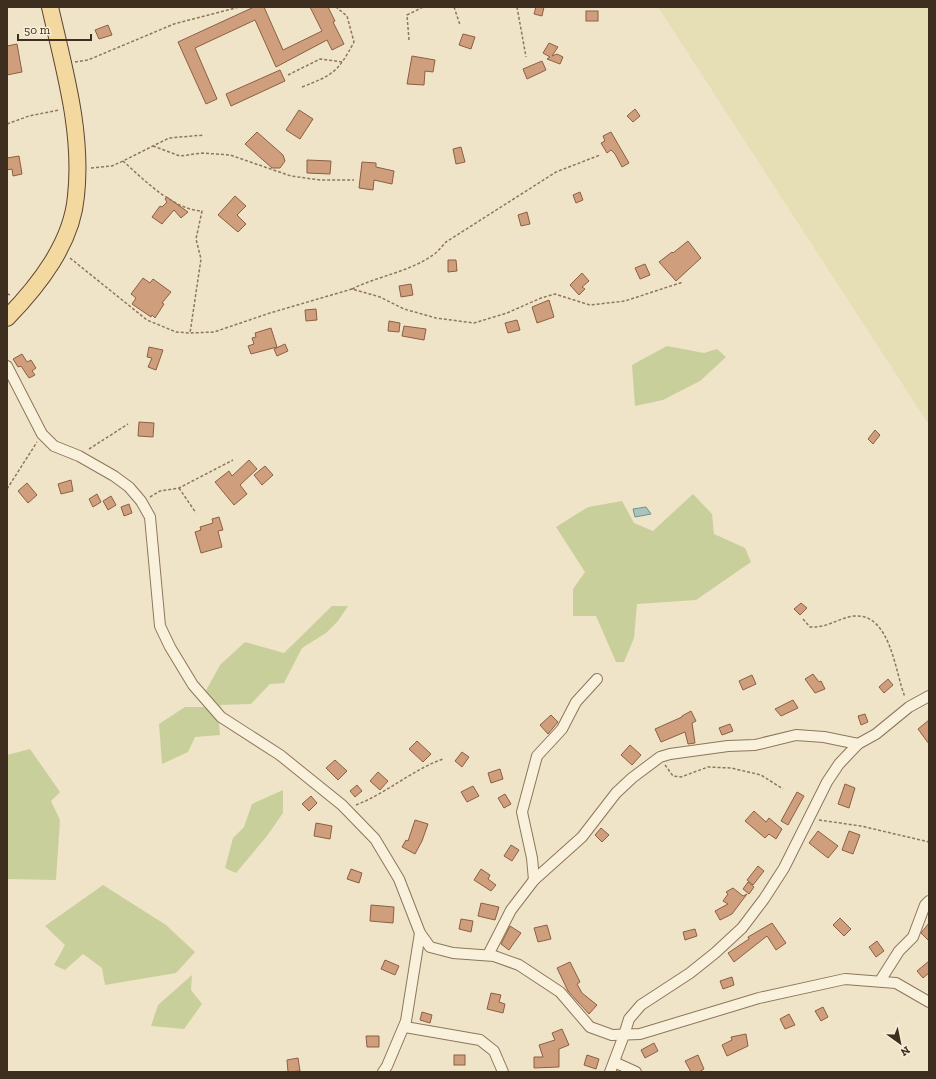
<svg xmlns="http://www.w3.org/2000/svg" width="936" height="1079" font-family="'Zilla Slab',serif">
<style>
.farmland{fill:#e6deb5}
.green{fill:#c9cf9b}
.water{fill:#a9c4bc;stroke:#6f938a}
.building{fill:#cf9f7d;stroke:#8d5f41}
.lines{fill:none;stroke-linecap:round;stroke-linejoin:round}
.street-casing{stroke:#8d765c;stroke-width:12}
.primary-casing{stroke:#5b4430;stroke-width:18}
.path{stroke:#8d765c;stroke-width:1.5;stroke-dasharray:3 2;stroke-linecap:butt}
.street{stroke:#faf1dc;stroke-width:10}
.primary{stroke:#f3d9a0;stroke-width:16}
</style>
<rect width="100%" height="100%" fill="#f0e4c8"/>
<polygon class="farmland" points="658,7 929,7 929,425"/>
<g class="green">
<polygon points="667,346 704,353 717,349 726,357 700,381 663,400 635,406 632,365"/>
<polygon points="693,494 712,514 714,534 745,548 751,562 696,600 637,604 634,638 624,662 616,662 596,616 573,616 573,589 585,572 556,527 588,507 622,501 634,523 653,531"/>
<polygon points="332,606 348,606 338,621 326,633 302,648 284,683 270,684 251,704 220,705 223,707 213,704 204,694 220,665 245,642 284,653"/>
<polygon points="185,707 205,707 219,722 220,735 195,737 188,752 162,764 159,724"/>
<polygon points="30,749 60,792 51,801 60,820 56,880 7,879 7,755"/>
<polygon points="283,790 283,813 267,836 236,873 225,868 233,838 244,827 252,804"/>
<polygon points="103,885 166,925 195,952 176,973 105,985 102,968 83,954 65,970 54,965 65,945 45,926"/>
<polygon points="192,975 191,990 202,1004 184,1029 151,1026 158,1005"/>
</g>
<polygon class="water" points="646,507 651,514 635,517 633,509"/>
<g class="building">
<polygon points="254,7 264,7 283,50 322,31 310,7 328,7 335,21 333,22 344,44 332,50 327,40 276,67 255,20 195,48 217,99 206,104 178,42"/>
<polygon points="536,7 544,7 542,16 534,14"/>
<rect x="586" y="11" width="12" height="10"/>
<polygon points="108,25 112,35 99,39 95,30"/>
<polygon points="463,34 475,37 471,49 459,45"/>
<polygon points="549,43 558,47 552,56 557,54 563,57 560,64 547,59 550,57 543,53"/>
<polygon points="17,44 22,72 7,75 7,46"/>
<polygon points="412,56 435,60 433,72 425,71 424,85 407,84"/>
<polygon points="542,61 546,70 527,79 523,69"/>
<polygon points="280,70 285,81 231,106 226,94"/>
<polygon points="635,109 640,116 633,122 627,116"/>
<polygon points="299,110 313,119 300,139 286,130"/>
<polygon points="257,132 283,155 285,161 280,168 272,168 245,144"/>
<polygon points="611,132 629,163 622,167 615,154 611,150 607,153 601,143 605,141 603,136"/>
<polygon points="461,147 465,162 456,164 453,149"/>
<polygon points="19,156 22,174 13,176 12,169 7,170 7,158"/>
<polygon points="307,160 331,161 330,174 307,173"/>
<polygon points="362,162 376,163 376,167 394,171 392,184 374,180 373,190 359,188"/>
<polygon points="580,192 583,200 576,203 573,195"/>
<polygon points="235,196 246,206 237,215 246,224 238,232 218,215"/>
<polygon points="167,197 188,212 181,218 174,210 162,224 152,217 160,206 162,207 167,202 165,199"/>
<polygon points="527,212 530,224 521,226 518,215"/>
<polygon points="688,241 701,258 676,281 659,262 672,252 673,253"/>
<polygon points="448,260 456,260 457,271 448,272"/>
<polygon points="645,264 650,275 640,279 635,268"/>
<polygon points="582,273 589,281 582,287 585,289 579,295 570,285"/>
<polygon points="143,278 150,283 153,279 171,292 162,303 164,304 155,318 152,315 151,317 132,304 136,298 131,294"/>
<polygon points="411,284 413,295 401,297 399,286"/>
<polygon points="549,300 554,317 537,323 532,307"/>
<polygon points="316,309 317,320 306,321 305,310"/>
<polygon points="517,320 520,330 508,333 505,323"/>
<polygon points="389,321 400,323 399,332 388,331"/>
<polygon points="404,326 426,329 424,340 402,336"/>
<polygon points="271,328 277,347 251,354 248,346 254,344 252,338 256,337 255,333"/>
<polygon points="285,344 288,351 277,356 274,349"/>
<polygon points="149,347 163,350 156,370 148,367 152,358 147,357"/>
<polygon points="22,354 27,362 31,360 36,368 32,371 35,375 29,378 21,366 18,367 13,359"/>
<polygon points="139,422 154,423 153,437 138,436"/>
<polygon points="875,430 880,435 873,444 868,439"/>
<polygon points="249,460 257,469 240,485 247,494 234,505 215,482 229,471 232,476"/>
<polygon points="265,466 273,475 262,485 254,475"/>
<polygon points="71,480 73,491 61,494 58,484"/>
<polygon points="27,483 37,495 28,503 18,491"/>
<polygon points="97,494 101,502 93,507 89,499"/>
<polygon points="111,496 116,505 108,510 103,501"/>
<polygon points="129,504 132,513 124,516 121,507"/>
<polygon points="219,517 223,530 218,531 222,547 201,553 195,532 201,530 200,527 213,523 212,519"/>
<polygon points="801,603 807,608 800,615 794,609"/>
<polygon points="813,674 819,682 821,681 825,689 815,693 805,679"/>
<polygon points="752,675 756,684 743,690 739,681"/>
<polygon points="888,679 893,685 884,693 879,687"/>
<polygon points="793,700 798,708 781,716 775,709"/>
<polygon points="691,711 696,721 692,723 695,743 688,744 685,732 661,742 655,729 682,717 682,716"/>
<polygon points="865,714 868,722 861,725 858,716"/>
<polygon points="551,715 558,722 548,734 540,725"/>
<polygon points="929,720 929,744 918,729"/>
<polygon points="730,724 733,731 722,735 719,728"/>
<polygon points="417,741 431,754 423,762 409,749"/>
<polygon points="630,745 641,755 632,765 621,755"/>
<polygon points="462,752 469,757 462,767 455,761"/>
<polygon points="335,760 347,771 338,780 326,768"/>
<polygon points="500,769 503,779 491,783 488,773"/>
<polygon points="378,772 388,781 380,790 370,781"/>
<polygon points="845,784 855,788 849,808 838,804"/>
<polygon points="357,785 362,791 355,797 350,791"/>
<polygon points="473,786 479,796 467,802 461,792"/>
<polygon points="797,792 804,796 788,825 781,821"/>
<polygon points="505,794 511,804 504,808 498,798"/>
<polygon points="311,796 317,803 309,811 302,804"/>
<polygon points="754,811 766,822 769,818 782,829 776,839 769,834 765,838 745,821"/>
<polygon points="415,820 428,824 422,841 415,854 402,847 406,840 408,841"/>
<polygon points="316,823 332,826 330,839 314,836"/>
<polygon points="601,828 609,835 602,842 595,835"/>
<polygon points="818,831 838,846 828,858 809,843"/>
<polygon points="849,831 860,835 853,854 842,850"/>
<polygon points="511,845 519,850 512,861 504,856"/>
<polygon points="758,866 764,871 753,885 747,880"/>
<polygon points="351,869 362,873 359,883 347,879"/>
<polygon points="481,869 490,875 488,879 496,885 491,891 474,880"/>
<polygon points="748,882 754,887 749,894 743,889"/>
<polygon points="733,888 743,896 747,894 732,914 720,920 715,911 728,904 723,901 728,894 726,892"/>
<polygon points="481,903 499,907 495,920 478,916"/>
<polygon points="371,905 394,907 393,923 370,921"/>
<polygon points="840,918 851,929 844,936 833,925"/>
<polygon points="461,919 473,921 471,932 459,929"/>
<polygon points="772,923 786,943 776,950 767,936 734,962 728,953 749,939 748,937"/>
<polygon points="929,923 929,941 921,933"/>
<polygon points="547,925 551,939 538,942 534,928"/>
<polygon points="510,926 521,933 509,950 501,944"/>
<polygon points="695,929 697,936 685,940 683,932"/>
<polygon points="877,941 884,951 876,957 869,947"/>
<polygon points="385,960 399,966 395,975 381,969"/>
<polygon points="929,961 929,973 923,978 917,971"/>
<polygon points="570,962 580,982 577,984 582,993 597,1005 589,1014 568,991 557,968"/>
<polygon points="732,977 734,985 723,989 720,981"/>
<polygon points="491,993 501,995 499,1002 505,1004 503,1013 487,1009"/>
<polygon points="823,1007 828,1017 821,1021 815,1011"/>
<polygon points="422,1012 432,1015 430,1023 420,1020"/>
<polygon points="789,1014 795,1025 785,1029 780,1019"/>
<polygon points="562,1029 569,1045 559,1049 559,1067 534,1068 534,1057 543,1057 539,1045 555,1040 552,1033"/>
<polygon points="746,1034 748,1046 727,1056 722,1045 732,1040 731,1037"/>
<polygon points="366,1036 379,1036 379,1047 367,1047"/>
<polygon points="654,1043 658,1051 645,1058 641,1050"/>
<rect x="454" y="1055" width="11" height="10"/>
<polygon points="587,1055 599,1059 596,1069 584,1065"/>
<polygon points="698,1055 704,1069 699,1072 691,1072 685,1061"/>
<polygon points="298,1058 300,1071 288,1072 287,1060"/>
</g>
<g class="lines">
<defs>
<g id="street">
<polyline points="7,366 42,434 54,446 79,456 114,476 129,487 141,501 150,517 160,626 170,647 193,685 221,717 280,755 342,805 375,839 399,879 420,933 430,947 453,953 494,956 519,965 560,992 590,1027 612,1035 640,1034 759,998 845,979 896,983 929,1002"/>
<polyline points="534,880 532,858 522,812 537,756 562,729 576,702 597,679"/>
<polyline points="488,955 511,910 534,880 582,837 616,793 632,778 660,757 670,754 728,746 755,745 796,735 824,737 858,744"/>
<polyline points="880,981 899,951 913,937 925,905 929,901"/>
<polyline points="405,1027 480,1040 494,1051 503,1072"/>
<polyline points="614,1062 636,1072"/>
<polyline points="383,1072 387,1066 406,1021 420,933"/>
<polyline points="610,1072 624,1035 629,1019 641,1005 690,973 715,953 742,928 764,899 784,868 827,782 839,764 858,744 876,734 909,707 929,696"/>
</g>
<path id="primary" d="M7,318C39,285 72,243 76,196C83,132 64,69 50,7"/>
</defs>
<use href="#street" class="street-casing"/>
<use href="#primary" class="primary-casing"/>
<g class="path">
<polyline points="454,7 460,25"/>
<polyline points="517,7 526,57"/>
<polyline points="409,40 407,15 423,7"/>
<polyline points="75,62 88,60 174,24 239,7"/>
<polyline points="288,75 320,59 343,62"/>
<path d="M302,87C333,75 338,72 354,42L347,16L336,7"/>
<polyline points="7,124 29,116 59,110"/>
<polyline points="153,146 180,156 202,153 230,155 291,176 320,180 354,180"/>
<path d="M123,161C144,180 174,210 202,211L196,239L201,259L190,333"/>
<polyline points="91,168 112,166 123,161 169,138 204,135"/>
<polyline points="70,258 147,320 176,332 190,333 214,332 270,313 352,289 380,297 404,309 436,318 474,323 507,313 541,298 555,294 590,305 625,301 683,282"/>
<path d="M352,289C378,276 409,272 433,255C438,252 442,246 446,242L556,172L600,155"/>
<polyline points="7,294 11,295"/>
<polyline points="89,449 128,424"/>
<polyline points="179,488 196,513"/>
<polyline points="7,489 37,442"/>
<polyline points="150,497 160,491 179,488 233,460"/>
<path d="M803,619L810,627C828,628 838,618 854,616C891,613 895,673 905,697"/>
<polyline points="665,765 673,776 681,777 708,767 731,768 761,775 783,789"/>
<path d="M356,805C387,793 412,770 443,759"/>
<polyline points="819,820 861,826 929,842"/>
</g>
<use href="#street" class="street"/>
<use href="#primary" class="primary"/>
</g>
<rect width="936" height="1079" fill="none" stroke="#3d2e20" stroke-width="16"/>
<g transform="translate(900 1043) rotate(147)" stroke="#f7eed8" stroke-width="3" paint-order="stroke">
<path d="M0-3L7 15L0 10L-7 15Z" fill="#3d2e20"/>
<text y="-6" font-size="11" font-weight="bold" text-anchor="middle" fill="#3d2e20">N</text>
</g>
<path d="M18 34v6h73v-6" fill="none" stroke="#3d2e20" stroke-width="2"/>
<text x="24" y="34" font-size="12" fill="#3d2e20" stroke="#f7eed8" stroke-width="3" paint-order="stroke">50 m</text>
</svg>
